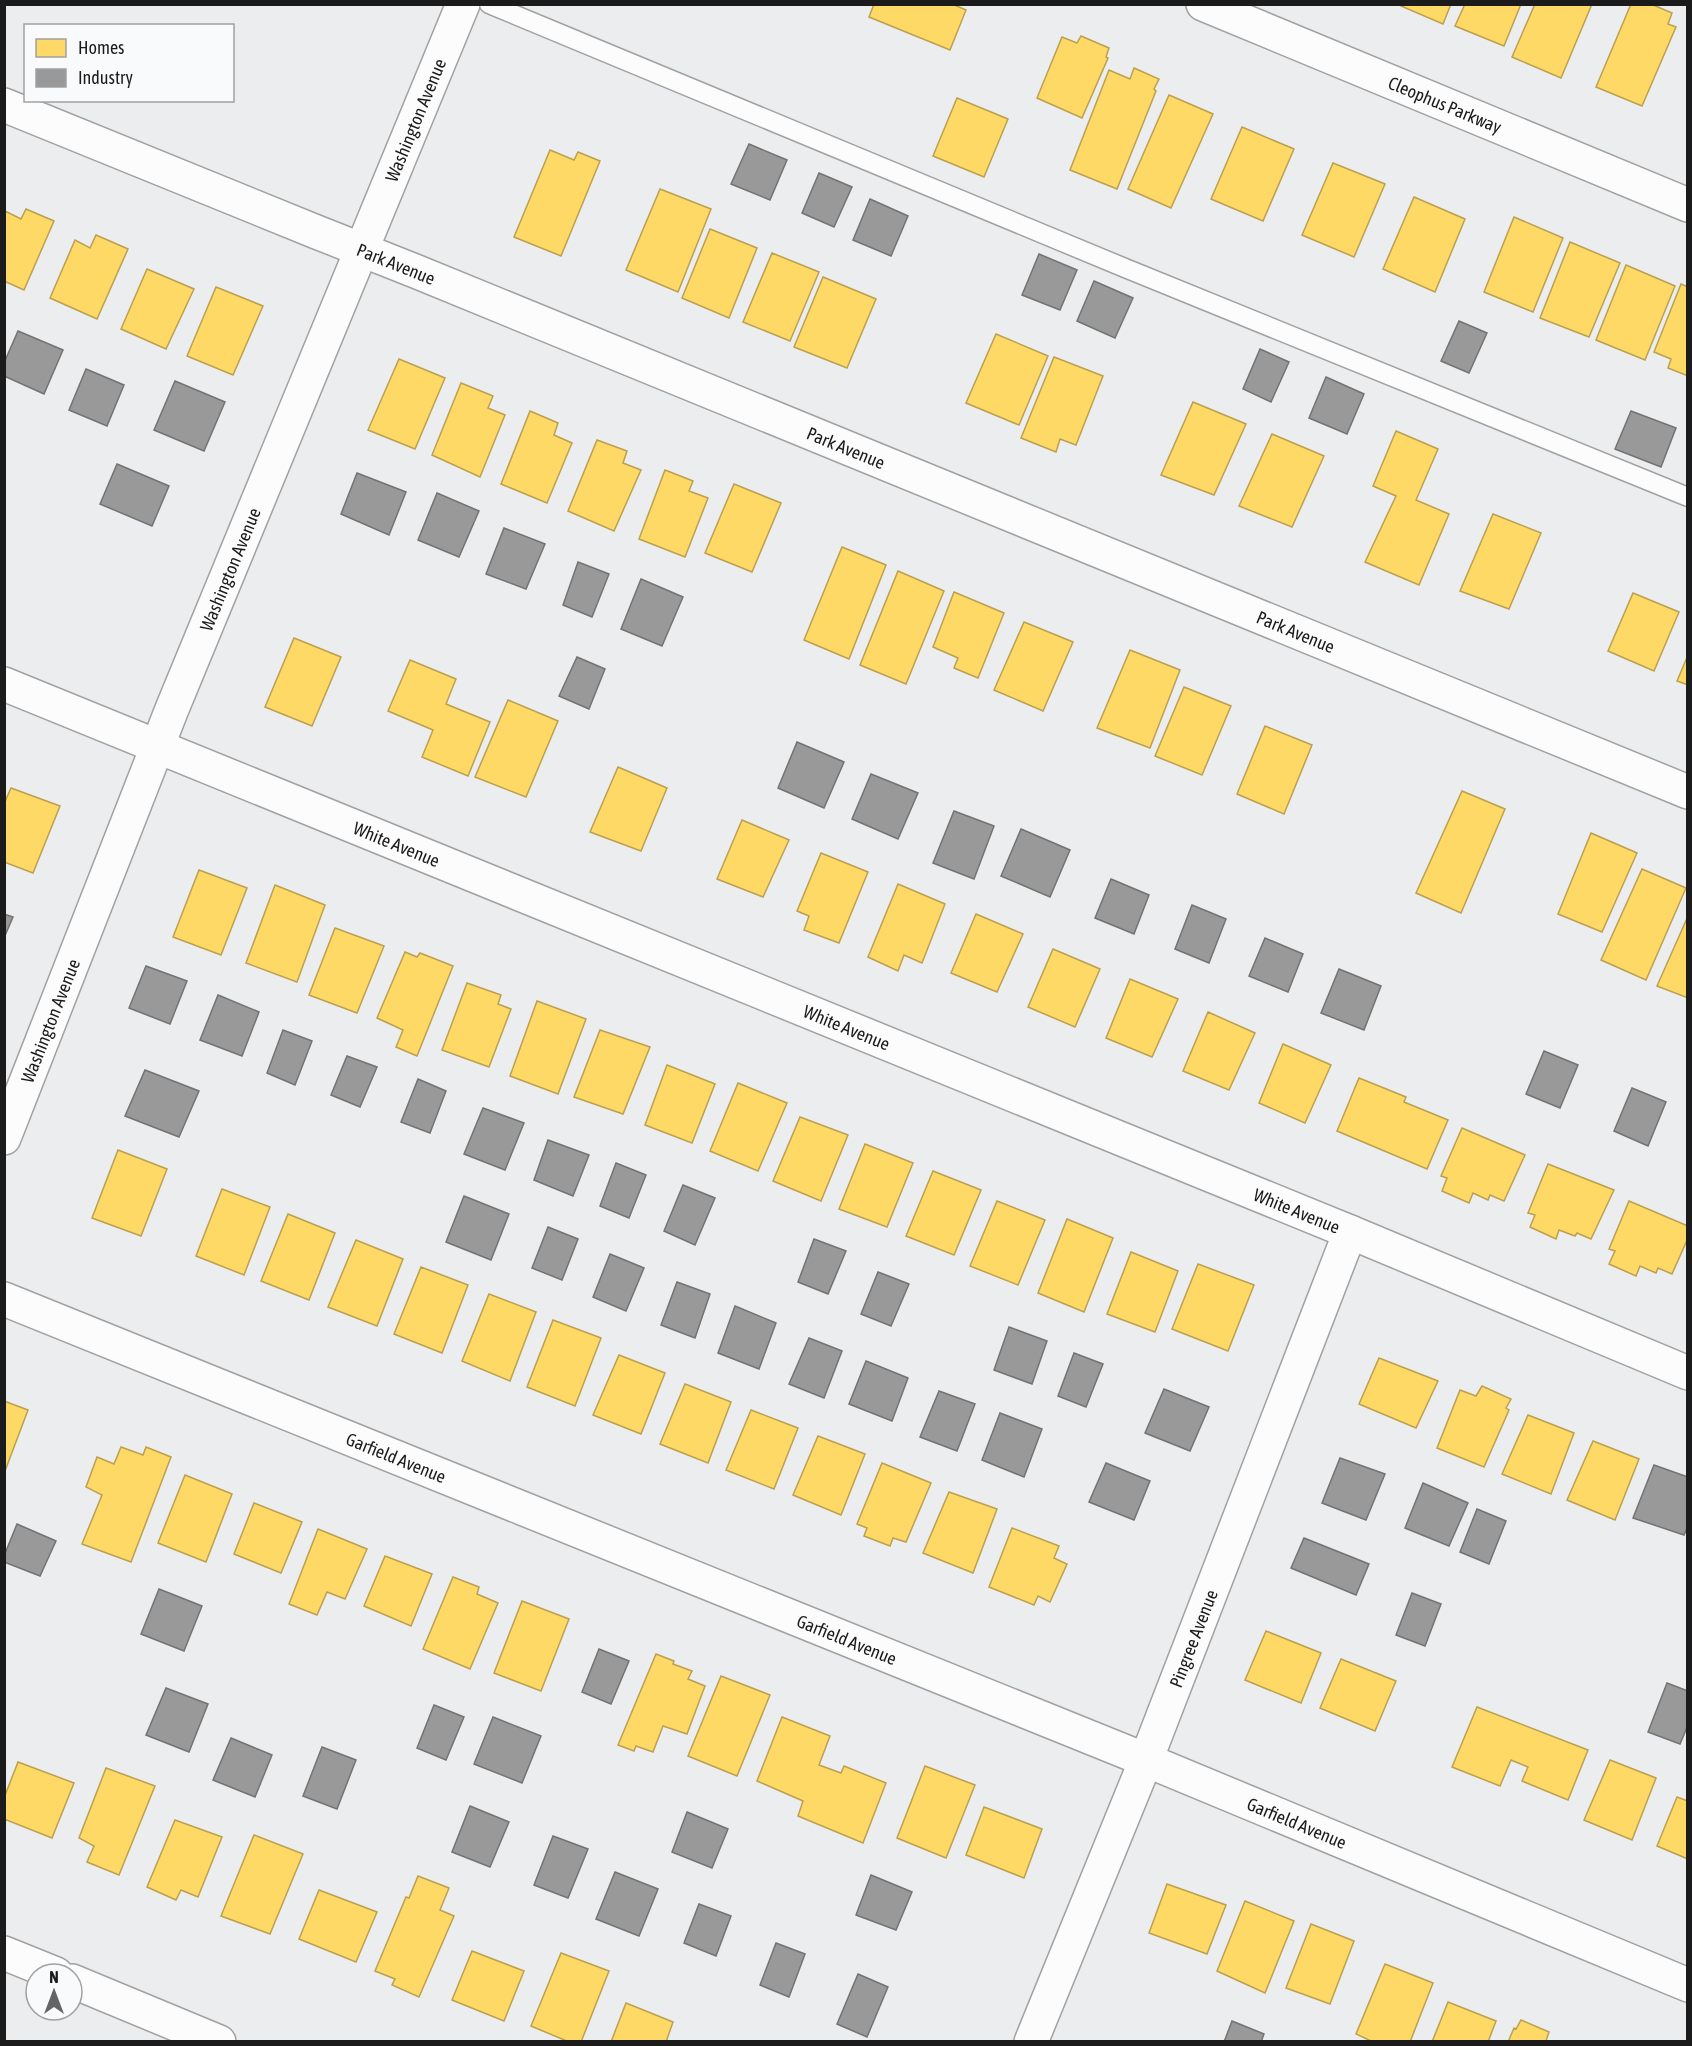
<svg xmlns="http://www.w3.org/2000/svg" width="1692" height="2046" font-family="'Asap Condensed',sans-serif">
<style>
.homes{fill:#ffd966;stroke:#bba050;stroke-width:1.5}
.industry{fill:#999;stroke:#737374;stroke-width:1.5}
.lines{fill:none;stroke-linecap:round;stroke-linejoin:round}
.lane-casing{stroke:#a1a1a2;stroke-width:21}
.street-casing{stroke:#a1a1a2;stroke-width:36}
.lane{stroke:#fcfcfc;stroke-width:18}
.street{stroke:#fcfcfc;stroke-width:33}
.labels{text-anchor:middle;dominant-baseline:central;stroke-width:6;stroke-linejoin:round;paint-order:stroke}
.street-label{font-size:18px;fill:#1b1b1c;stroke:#f9fafc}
</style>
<rect width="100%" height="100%" fill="#ecedee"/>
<g class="homes">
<polygon points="874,4 952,4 966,10 950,50 869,17"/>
<polygon points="1401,4 1451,4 1443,24 1401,6"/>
<polygon points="1465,4 1521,4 1504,46 1455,26"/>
<polygon points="1535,4 1592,4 1561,78 1512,57"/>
<polygon points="1631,4 1651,4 1672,13 1668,24 1676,27 1642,106 1596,87"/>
<polygon points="1081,36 1109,48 1106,57 1108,58 1082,118 1037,98 1062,37 1077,43"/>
<polygon points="1134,68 1159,79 1154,89 1156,91 1117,189 1070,170 1109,70 1130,79"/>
<polygon points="1169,95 1213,114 1171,208 1128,189"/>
<polygon points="957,98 1008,119 984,177 933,156"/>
<polygon points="1242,127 1294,149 1263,221 1211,199"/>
<polygon points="550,150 574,160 578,152 600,161 561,256 514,237"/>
<polygon points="1333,163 1385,184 1354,257 1302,235"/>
<polygon points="660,189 711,209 678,292 626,270"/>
<polygon points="1414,197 1465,219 1435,292 1383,269"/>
<polygon points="26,209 54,221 24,290 4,281 4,213 5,211 21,219"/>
<polygon points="1514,217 1563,238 1533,312 1484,292"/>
<polygon points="710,229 757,248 729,318 682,298"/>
<polygon points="96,235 128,249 97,319 50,298 75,240 90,248"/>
<polygon points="1570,242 1620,263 1589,337 1540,318"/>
<polygon points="772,253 819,272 790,341 743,322"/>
<polygon points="1626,265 1675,286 1645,360 1596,340"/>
<polygon points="147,269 194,289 166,349 121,329"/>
<polygon points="823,277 876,299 847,368 794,347"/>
<polygon points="1681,284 1688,287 1688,376 1668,368 1671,359 1654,352"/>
<polygon points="216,287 263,306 233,375 187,356"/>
<polygon points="996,334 1048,356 1019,425 966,403"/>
<polygon points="1054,357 1103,376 1076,445 1060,439 1056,452 1021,438"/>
<polygon points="399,359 445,378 415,449 368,430"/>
<polygon points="461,383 493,396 488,408 505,415 480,477 432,455"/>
<polygon points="1193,402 1246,424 1214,495 1161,475"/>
<polygon points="530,411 558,423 554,435 572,443 547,503 501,484"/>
<polygon points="1396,431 1438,449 1416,500 1449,514 1419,585 1365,562 1396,496 1373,486"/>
<polygon points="1272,434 1324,456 1292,527 1239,506"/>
<polygon points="597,440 627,451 623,463 641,470 614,531 568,511"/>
<polygon points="665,470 693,481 689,491 708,498 685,557 639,539"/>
<polygon points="734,484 781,503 752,572 705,553"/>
<polygon points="1493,514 1541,533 1509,609 1460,591"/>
<polygon points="842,547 886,565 849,659 804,640"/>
<polygon points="898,571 944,591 906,684 860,665"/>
<polygon points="954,592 1004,613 978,678 954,668 958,658 933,647"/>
<polygon points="1633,593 1679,612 1654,671 1608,651"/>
<polygon points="1024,622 1073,642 1043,711 994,690"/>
<polygon points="294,638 341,657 312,726 265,707"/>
<polygon points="1130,650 1180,670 1150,748 1097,728"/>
<polygon points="1688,655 1688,685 1677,681"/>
<polygon points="410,660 456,679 446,704 490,722 468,776 422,757 433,730 388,711"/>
<polygon points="1184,687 1231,706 1202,775 1155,756"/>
<polygon points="508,700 558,721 526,797 475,777"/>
<polygon points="1265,726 1312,745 1284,814 1237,794"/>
<polygon points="618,767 667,788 641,851 590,832"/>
<polygon points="11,788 60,806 33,873 4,862 4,804"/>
<polygon points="1462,791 1505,809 1461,913 1416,893"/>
<polygon points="742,820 789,840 763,897 717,879"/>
<polygon points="1591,833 1637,853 1602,932 1558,914"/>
<polygon points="821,853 868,872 839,943 804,930 809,916 797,911"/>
<polygon points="1642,869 1686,888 1646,980 1601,960"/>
<polygon points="199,870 247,888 221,955 173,937"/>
<polygon points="898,884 945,904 922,963 904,955 898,971 868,957"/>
<polygon points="275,885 325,905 297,982 246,963"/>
<polygon points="976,914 1023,934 997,992 951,973"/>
<polygon points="1688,916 1688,998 1657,986"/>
<polygon points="335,928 384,946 357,1013 309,995"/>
<polygon points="1053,949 1100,969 1075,1027 1028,1007"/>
<polygon points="405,952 417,957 420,953 453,966 417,1056 396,1047 403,1030 377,1018"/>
<polygon points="1130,979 1178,999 1152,1057 1106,1038"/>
<polygon points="467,983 501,995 498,1004 511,1009 489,1067 442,1050"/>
<polygon points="537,1001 586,1019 558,1094 510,1076"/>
<polygon points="1208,1012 1255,1033 1229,1090 1183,1071"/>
<polygon points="600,1030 650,1047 623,1114 574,1097"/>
<polygon points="1283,1044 1331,1065 1305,1123 1259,1103"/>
<polygon points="667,1065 715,1084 692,1143 645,1125"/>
<polygon points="1359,1078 1406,1097 1404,1102 1448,1120 1427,1169 1337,1131"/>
<polygon points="738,1083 787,1103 758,1171 710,1151"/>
<polygon points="800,1117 848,1135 821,1201 773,1181"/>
<polygon points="1462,1128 1525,1155 1504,1201 1490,1195 1488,1200 1473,1193 1469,1203 1442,1191 1447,1178 1441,1176"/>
<polygon points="865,1144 913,1163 887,1227 839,1209"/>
<polygon points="118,1150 167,1169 141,1236 92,1218"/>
<polygon points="1548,1164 1614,1190 1591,1239 1577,1233 1575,1236 1559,1230 1556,1239 1530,1227 1535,1215 1528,1213"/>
<polygon points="933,1171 981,1190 954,1255 906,1236"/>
<polygon points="222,1189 270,1207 244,1275 196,1256"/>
<polygon points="997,1201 1045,1220 1018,1285 970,1266"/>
<polygon points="1629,1201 1688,1226 1688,1238 1672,1274 1658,1268 1656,1273 1640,1266 1636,1276 1609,1264 1615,1251 1609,1249"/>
<polygon points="288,1214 335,1233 309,1300 261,1281"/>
<polygon points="1067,1219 1113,1238 1084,1312 1038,1293"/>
<polygon points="356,1240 403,1259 377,1326 328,1307"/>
<polygon points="1131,1252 1178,1271 1155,1332 1107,1314"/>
<polygon points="1198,1264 1254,1285 1228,1351 1172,1329"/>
<polygon points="421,1267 468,1285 442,1353 394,1334"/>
<polygon points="489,1294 536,1312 510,1381 462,1361"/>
<polygon points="553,1320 601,1338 575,1406 527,1387"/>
<polygon points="619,1355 665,1373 641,1434 593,1415"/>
<polygon points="1379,1358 1438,1381 1416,1428 1359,1404"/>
<polygon points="685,1384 731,1402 708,1463 660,1444"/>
<polygon points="1482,1386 1511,1399 1506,1408 1509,1410 1484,1467 1437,1448 1460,1390 1476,1396"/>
<polygon points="4,1401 28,1410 5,1471 4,1471"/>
<polygon points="751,1410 798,1428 774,1489 726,1470"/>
<polygon points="1528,1415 1574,1433 1551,1494 1502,1474"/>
<polygon points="818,1436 865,1454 841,1515 793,1495"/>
<polygon points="1593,1441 1639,1459 1615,1520 1567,1500"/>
<polygon points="121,1447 143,1455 146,1447 171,1457 131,1562 82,1544 102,1495 86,1487 97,1457 114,1464"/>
<polygon points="882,1463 931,1483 906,1542 893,1538 890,1546 864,1536 867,1528 857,1524"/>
<polygon points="185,1475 232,1494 206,1562 158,1543"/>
<polygon points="949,1492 997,1509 973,1573 923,1553"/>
<polygon points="254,1503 302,1522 281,1573 234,1554"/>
<polygon points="1012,1528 1059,1546 1054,1558 1067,1564 1050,1602 1038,1596 1034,1605 989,1587"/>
<polygon points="318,1529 367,1549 345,1599 327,1592 317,1615 289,1604"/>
<polygon points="385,1556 432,1574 411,1626 364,1606"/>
<polygon points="453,1577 479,1587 477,1594 498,1603 470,1669 423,1649"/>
<polygon points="522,1601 569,1619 541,1691 494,1673"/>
<polygon points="1266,1631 1321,1653 1301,1703 1245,1680"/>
<polygon points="656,1654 674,1661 673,1664 692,1671 688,1679 705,1686 687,1734 663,1726 653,1752 636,1746 634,1751 618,1745"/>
<polygon points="1341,1659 1396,1681 1375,1731 1320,1708"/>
<polygon points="721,1676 770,1695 737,1776 688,1756"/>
<polygon points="1477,1707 1588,1750 1568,1800 1522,1781 1528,1767 1511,1760 1500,1786 1452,1767"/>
<polygon points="782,1717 830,1736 819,1765 841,1773 844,1766 886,1783 863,1843 798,1816 803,1801 757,1781"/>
<polygon points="1610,1760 1656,1778 1632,1840 1584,1820"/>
<polygon points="18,1762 74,1783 52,1838 4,1819 4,1798"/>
<polygon points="925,1766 975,1785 946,1858 897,1838"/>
<polygon points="106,1768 155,1786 119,1875 87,1862 94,1846 79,1838"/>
<polygon points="1677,1797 1688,1801 1688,1859 1657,1846"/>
<polygon points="984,1807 1042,1829 1024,1878 966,1855"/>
<polygon points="175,1820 222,1837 198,1897 181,1890 176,1900 147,1887"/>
<polygon points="254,1835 303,1854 270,1934 221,1916"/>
<polygon points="418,1876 449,1888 440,1910 454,1916 419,1997 392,1985 395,1979 375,1971 406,1897 409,1898"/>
<polygon points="1167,1884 1226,1905 1207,1954 1149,1933"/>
<polygon points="319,1890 377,1912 356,1962 299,1939"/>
<polygon points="1245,1901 1294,1921 1265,1993 1217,1971"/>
<polygon points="1311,1924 1354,1941 1330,2004 1286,1988"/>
<polygon points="472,1951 524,1971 504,2021 452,2000"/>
<polygon points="561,1953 609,1971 581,2042 569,2042 531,2026"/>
<polygon points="1385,1964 1433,1983 1410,2042 1373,2042 1356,2034"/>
<polygon points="1448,2002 1496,2021 1488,2042 1432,2042"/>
<polygon points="626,2003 673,2022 666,2042 611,2042"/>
<polygon points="1521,2020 1549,2032 1546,2041 1548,2042 1508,2042 1514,2028 1516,2029"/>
</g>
<g class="industry">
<polygon points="749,144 787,160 770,200 731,184"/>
<polygon points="819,173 852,187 834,227 802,213"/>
<polygon points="870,199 908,216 891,256 853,240"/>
<polygon points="1039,254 1077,270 1060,310 1022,295"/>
<polygon points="1094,281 1133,298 1115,338 1077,321"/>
<polygon points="1459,321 1487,333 1469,373 1441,361"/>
<polygon points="18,331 63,350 44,394 4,376 4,363"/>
<polygon points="1260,349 1289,362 1271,402 1243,389"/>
<polygon points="86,369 124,385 107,426 69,410"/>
<polygon points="1326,377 1364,394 1347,434 1309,418"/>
<polygon points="175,381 225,402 204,451 154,430"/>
<polygon points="1631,411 1676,428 1661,467 1615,449"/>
<polygon points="117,464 169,486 152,526 100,504"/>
<polygon points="357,473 406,492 389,535 341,514"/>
<polygon points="437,493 479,511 459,557 418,540"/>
<polygon points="504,528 545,544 526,589 486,574"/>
<polygon points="578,562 609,574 592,617 563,605"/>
<polygon points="641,579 683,597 662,646 621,629"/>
<polygon points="577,657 605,669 589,709 559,696"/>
<polygon points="797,742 844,762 824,808 778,788"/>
<polygon points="871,774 918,793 898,839 852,819"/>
<polygon points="954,811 994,826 974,879 933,863"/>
<polygon points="1021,829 1070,850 1050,897 1001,876"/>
<polygon points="1111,879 1149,895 1134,934 1095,918"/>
<polygon points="1192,905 1226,919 1209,963 1175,949"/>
<polygon points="4,914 13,917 4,938"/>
<polygon points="1265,938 1303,954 1288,992 1249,976"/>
<polygon points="146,966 187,981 170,1024 129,1008"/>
<polygon points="1339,969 1381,986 1364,1030 1321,1013"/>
<polygon points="218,995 259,1012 242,1056 200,1040"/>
<polygon points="283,1030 312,1041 295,1085 267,1073"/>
<polygon points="1544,1051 1578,1065 1560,1108 1526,1094"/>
<polygon points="347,1056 377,1067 360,1107 331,1095"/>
<polygon points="145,1070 199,1091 179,1137 125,1116"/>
<polygon points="418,1079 446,1091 430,1133 401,1122"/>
<polygon points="1632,1088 1666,1102 1648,1146 1614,1131"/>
<polygon points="483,1108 524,1123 505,1170 464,1154"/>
<polygon points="548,1140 589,1155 573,1196 534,1180"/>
<polygon points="616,1163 646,1175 629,1218 600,1206"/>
<polygon points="683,1185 715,1198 695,1245 664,1231"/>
<polygon points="464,1196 509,1214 491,1260 446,1242"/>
<polygon points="548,1227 578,1239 562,1280 532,1268"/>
<polygon points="814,1239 846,1251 828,1294 798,1282"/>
<polygon points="610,1254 644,1268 626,1311 593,1297"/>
<polygon points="878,1272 909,1284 891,1326 861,1314"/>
<polygon points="677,1282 710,1294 695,1338 661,1325"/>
<polygon points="735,1306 776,1323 759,1369 718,1353"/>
<polygon points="1009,1327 1047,1341 1032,1384 994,1370"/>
<polygon points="809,1338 842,1351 824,1398 789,1384"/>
<polygon points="1074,1353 1103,1364 1086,1407 1058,1396"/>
<polygon points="866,1361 908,1378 892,1421 849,1404"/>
<polygon points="1164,1389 1209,1407 1190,1451 1145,1433"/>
<polygon points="939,1391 975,1404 957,1451 920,1437"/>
<polygon points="1000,1413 1042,1429 1024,1477 982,1460"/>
<polygon points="1340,1458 1385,1474 1366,1520 1322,1503"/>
<polygon points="1106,1463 1150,1481 1134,1520 1089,1502"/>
<polygon points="1654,1465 1688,1477 1688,1526 1684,1535 1633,1518"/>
<polygon points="1423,1483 1468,1503 1449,1546 1405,1528"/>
<polygon points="1477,1509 1506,1521 1489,1564 1460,1552"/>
<polygon points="17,1524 56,1541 40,1576 4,1562 4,1556"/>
<polygon points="1304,1538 1369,1564 1356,1595 1291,1568"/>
<polygon points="159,1589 202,1606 184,1651 141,1634"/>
<polygon points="1412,1593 1441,1604 1425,1646 1396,1635"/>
<polygon points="599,1649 629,1661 611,1704 582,1692"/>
<polygon points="1667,1683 1688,1691 1688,1725 1680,1744 1648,1732"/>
<polygon points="166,1688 208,1704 189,1752 146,1735"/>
<polygon points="434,1705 464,1717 446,1760 417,1748"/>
<polygon points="493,1717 541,1736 522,1783 474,1764"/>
<polygon points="231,1738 272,1755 255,1797 213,1780"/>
<polygon points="322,1747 356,1760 337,1809 303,1796"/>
<polygon points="470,1806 509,1822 490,1867 452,1852"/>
<polygon points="687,1812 728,1829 712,1868 672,1852"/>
<polygon points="553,1836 588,1849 568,1898 534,1885"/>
<polygon points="615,1872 658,1889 639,1936 596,1919"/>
<polygon points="871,1875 912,1892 896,1930 856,1915"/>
<polygon points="699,1904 731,1916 716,1956 684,1943"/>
<polygon points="776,1943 805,1954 789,1997 760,1985"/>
<polygon points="858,1974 888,1987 867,2037 837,2024"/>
<polygon points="1232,2021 1264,2034 1261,2042 1224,2042"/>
</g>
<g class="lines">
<defs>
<polyline id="lane" points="489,4 1125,268 1688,497"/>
<g id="street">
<path id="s1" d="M1203,4L1688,205"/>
<path id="s2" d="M4,105L314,231L415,271L1688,792"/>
<path id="s3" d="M4,684L1350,1232L1688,1373"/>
<path id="s4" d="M4,1138L172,709L463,4"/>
<path id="s5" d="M4,1299L1146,1760L1688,1985"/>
<polyline points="4,1953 56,1974"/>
<polyline points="72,1981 219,2042"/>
<path id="s6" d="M1031,2042L1146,1760L1350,1232"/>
</g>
</defs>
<use href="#lane" class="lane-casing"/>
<use href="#street" class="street-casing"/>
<use href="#lane" class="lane"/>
<use href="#street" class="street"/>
</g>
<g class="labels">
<g class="street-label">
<text stroke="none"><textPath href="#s1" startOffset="262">Cleophus Parkway</textPath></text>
<text stroke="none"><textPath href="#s4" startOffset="1098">Washington Avenue</textPath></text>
<text stroke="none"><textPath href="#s2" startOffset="423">Park Avenue</textPath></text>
<text stroke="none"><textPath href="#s2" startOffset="909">Park Avenue</textPath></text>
<text stroke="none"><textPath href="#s4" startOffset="612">Washington Avenue</textPath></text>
<text stroke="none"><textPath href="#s2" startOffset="1395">Park Avenue</textPath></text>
<text stroke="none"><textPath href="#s3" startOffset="424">White Avenue</textPath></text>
<text stroke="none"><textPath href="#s4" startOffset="126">Washington Avenue</textPath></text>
<text stroke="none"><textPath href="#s3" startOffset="910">White Avenue</textPath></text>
<text stroke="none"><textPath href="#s3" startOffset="1396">White Avenue</textPath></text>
<text stroke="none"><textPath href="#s5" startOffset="423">Garfield Avenue</textPath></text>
<text stroke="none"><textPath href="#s6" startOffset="435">Pingree Avenue</textPath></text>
<text stroke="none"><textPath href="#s5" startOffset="909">Garfield Avenue</textPath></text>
<text stroke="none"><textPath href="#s5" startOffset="1395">Garfield Avenue</textPath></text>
</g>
</g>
<rect width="1692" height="2046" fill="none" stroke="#1b1b1c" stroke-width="12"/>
<rect x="24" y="24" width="210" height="78" fill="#f9fafc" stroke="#a0a1a2" stroke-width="1.5"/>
<rect x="36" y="39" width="30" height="18" fill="#ffd966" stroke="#a0a1a2" stroke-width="1.5"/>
<text x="78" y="54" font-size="18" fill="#1b1b1c">Homes</text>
<rect x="36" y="69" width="30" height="18" fill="#999999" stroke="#a0a1a2" stroke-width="1.5"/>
<text x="78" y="84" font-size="18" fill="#1b1b1c">Industry</text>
<g transform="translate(54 1992)"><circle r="28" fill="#f9fafc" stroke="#a0a1a2" stroke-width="1.5"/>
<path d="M0-4.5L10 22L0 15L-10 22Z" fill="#646466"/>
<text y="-9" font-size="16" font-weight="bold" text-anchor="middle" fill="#1b1b1c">N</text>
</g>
</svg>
